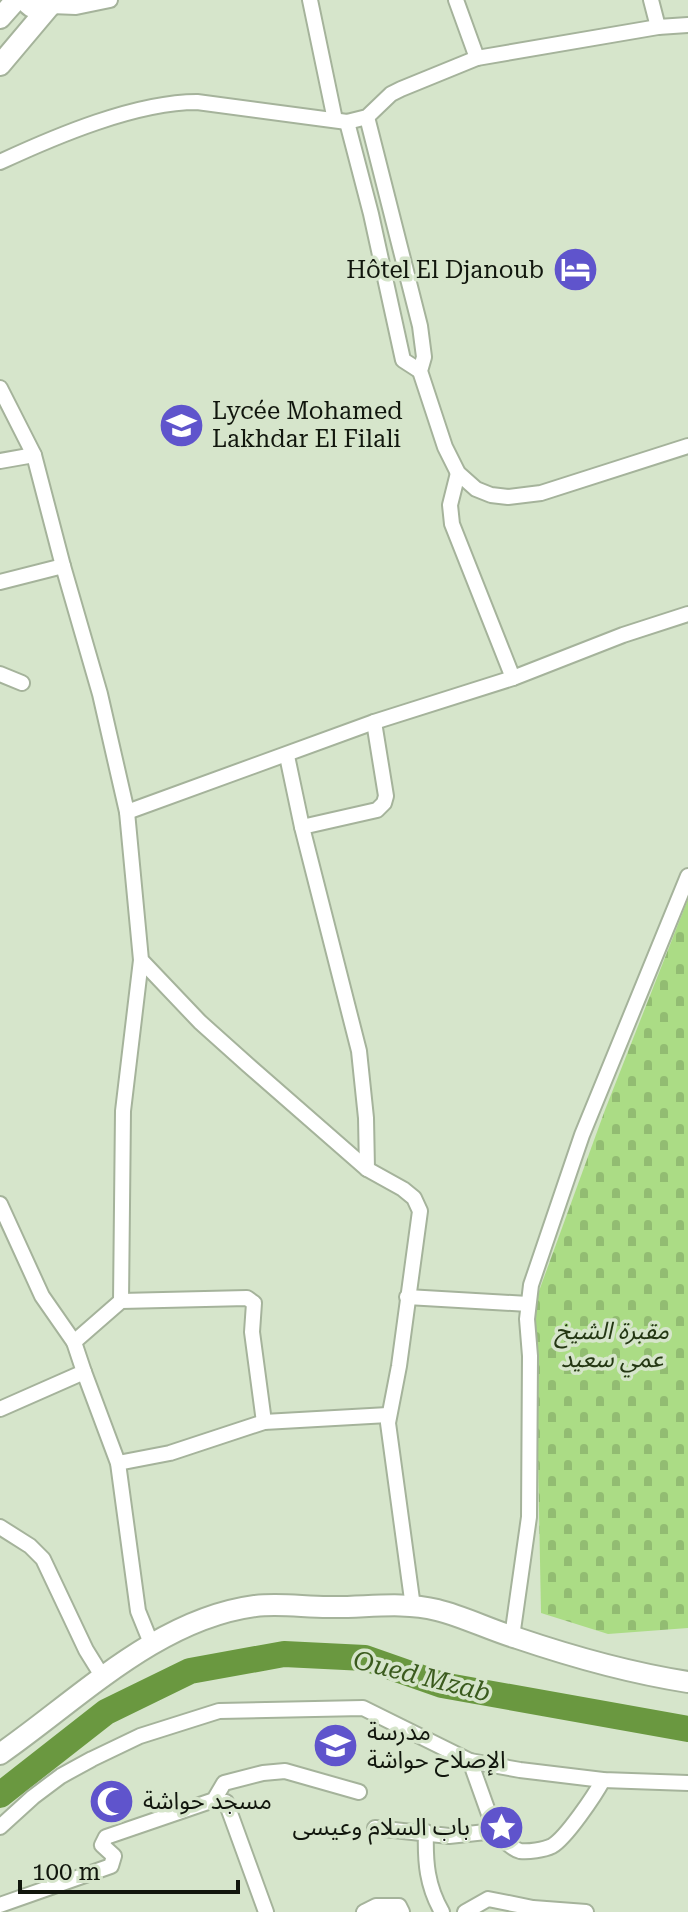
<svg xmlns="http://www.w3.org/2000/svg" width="688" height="1912" font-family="'Roboto Serif','Noto Sans Arabic',serif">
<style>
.cemetery{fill:url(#cemetery-stones)}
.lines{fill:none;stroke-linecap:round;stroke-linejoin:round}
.river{stroke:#6a9840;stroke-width:26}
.street-casing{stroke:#a5b39b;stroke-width:18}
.secondary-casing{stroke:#a5b39b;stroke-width:24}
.street{stroke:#fff;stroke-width:14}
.secondary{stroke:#fff;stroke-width:20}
.labels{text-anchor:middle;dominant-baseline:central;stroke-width:7;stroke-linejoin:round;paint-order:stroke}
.poi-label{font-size:24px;fill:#11160d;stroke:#d6e5cb;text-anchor:start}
.park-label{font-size:24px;font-style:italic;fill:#243713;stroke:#d6e5cb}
.water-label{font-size:26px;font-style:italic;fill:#3b5b1e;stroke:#d6e5cb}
</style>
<defs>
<pattern id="cemetery-stones" width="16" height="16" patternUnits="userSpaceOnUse" patternTransform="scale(2)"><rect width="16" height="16" fill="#abdc85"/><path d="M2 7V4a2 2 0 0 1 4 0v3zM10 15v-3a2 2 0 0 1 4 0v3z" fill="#92bc72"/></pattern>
</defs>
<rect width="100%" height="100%" fill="#d6e5cb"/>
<polygon class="cemetery" points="688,899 688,1628 608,1634 541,1613 535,1302 605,1110"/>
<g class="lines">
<polyline class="river" points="0,1795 106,1712 190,1671 284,1654 365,1658 442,1685 688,1729"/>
<defs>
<g id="street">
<polyline points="310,0 335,120"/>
<polyline points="456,0 477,58"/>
<polyline points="651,0 658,27"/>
<polyline points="51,6 76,7 110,0"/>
<polyline points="367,117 420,326 424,357 420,371 445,447 458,473 476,489 491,495 508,497 541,493 688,446"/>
<polyline points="347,122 371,214 403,360 420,371"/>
<path d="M0,162C56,136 136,102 197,102L347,122L367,117L391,94L401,89L477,58L658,27L688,25"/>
<polyline points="0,388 34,455 63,566 100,694 127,812 374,722 513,678 623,635 688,614"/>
<polyline points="0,461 34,455"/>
<polyline points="458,473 450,505 452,524 513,678"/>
<polyline points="0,582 63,566"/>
<polyline points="0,674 22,683"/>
<polyline points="287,756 302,827 359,1051 366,1118 367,1169"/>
<polyline points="127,812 141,960 200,1022 248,1065 367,1169 403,1189 414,1198 420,1211 399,1366 388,1423 413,1607"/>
<polyline points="302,827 377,810 384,803 386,796 374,722"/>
<polyline points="0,1204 42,1296 74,1342"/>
<polyline points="407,1297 528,1304"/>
<polyline points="121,1301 123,1111 141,960"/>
<polyline points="84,1372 118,1463 138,1611 151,1643"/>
<polyline points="0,1409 84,1372 74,1342 121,1301 247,1298 254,1303 252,1332 264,1422"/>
<polyline points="118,1463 170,1453 264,1422 388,1415"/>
<polyline points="0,1527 30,1546 43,1559 86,1650 104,1679"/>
<polyline points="512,1637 529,1517 530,1356 527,1319 531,1285 582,1135 688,876"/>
<polyline points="470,1761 495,1831"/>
<polyline points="226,1802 266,1912"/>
<polyline points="0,1827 33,1797 61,1776 92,1759 140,1736 219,1711 363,1708 470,1761 520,1770 603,1780 688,1783"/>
<path d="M375,1828L449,1836L495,1831C502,1838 510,1848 520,1851C528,1852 544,1850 552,1846C566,1838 595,1795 603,1780"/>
<path d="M426,1832C425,1862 427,1886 442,1912"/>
<polyline points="0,1905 111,1866 114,1856 102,1845 106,1837 214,1800 224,1783 263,1773 285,1771 359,1792"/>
<polyline points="364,1912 376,1906 399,1906 402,1912"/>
<polyline points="465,1912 488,1899 533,1908 586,1912"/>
</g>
<g id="secondary">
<path d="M25,0C33,12 45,12 55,2"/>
<polyline points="0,18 16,0"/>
<polyline points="0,65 48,8"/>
<path d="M0,1754C79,1699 157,1619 255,1606C279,1603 304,1607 328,1607C364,1608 401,1601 437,1610C465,1617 490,1630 517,1638C573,1657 630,1673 688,1682"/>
</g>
</defs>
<use href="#street" class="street-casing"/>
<use href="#secondary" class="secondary-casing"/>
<use href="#street" class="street"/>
<use href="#secondary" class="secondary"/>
</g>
<defs>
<symbol id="hotel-disc" viewBox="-11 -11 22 22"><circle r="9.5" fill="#5f54cc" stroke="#d6e5cb"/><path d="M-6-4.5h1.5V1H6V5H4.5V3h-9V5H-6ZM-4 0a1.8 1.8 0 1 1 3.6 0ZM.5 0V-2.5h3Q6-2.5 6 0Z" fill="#fff"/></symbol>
<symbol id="school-disc" viewBox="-11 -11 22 22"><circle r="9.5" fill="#5f54cc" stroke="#d6e5cb"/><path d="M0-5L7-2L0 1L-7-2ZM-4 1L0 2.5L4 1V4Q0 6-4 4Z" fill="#fff"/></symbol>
<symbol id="mosque-disc" viewBox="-11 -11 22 22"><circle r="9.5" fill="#5f54cc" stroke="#d6e5cb"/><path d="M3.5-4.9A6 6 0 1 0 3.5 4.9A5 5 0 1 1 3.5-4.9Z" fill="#fff"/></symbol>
<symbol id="sight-disc" viewBox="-11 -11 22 22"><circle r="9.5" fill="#5f54cc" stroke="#d6e5cb"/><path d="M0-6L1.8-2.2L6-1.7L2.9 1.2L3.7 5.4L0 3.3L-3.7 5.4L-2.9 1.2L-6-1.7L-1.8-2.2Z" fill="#fff"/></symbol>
</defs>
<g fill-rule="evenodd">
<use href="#hotel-disc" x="550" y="244" width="51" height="51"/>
<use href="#school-disc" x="156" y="400" width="51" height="51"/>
<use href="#school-disc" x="310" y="1720" width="51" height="51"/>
<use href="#mosque-disc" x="86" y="1776" width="51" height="51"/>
<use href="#sight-disc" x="476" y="1802" width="51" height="51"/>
</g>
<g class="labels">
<g class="poi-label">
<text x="544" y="270" text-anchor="end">Hôtel El Djanoub</text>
<text x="212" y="411">Lycée Mohamed<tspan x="212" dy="28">Lakhdar El Filali</tspan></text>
<text x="367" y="1732">مدرسة<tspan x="367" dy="28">الإصلاح حواشة</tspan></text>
<text x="143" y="1801">مسجد حواشة</text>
<text x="470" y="1827" text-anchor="end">باب السلام وعيسى</text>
</g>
<g class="park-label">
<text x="612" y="1331">مقبرة الشيخ<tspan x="612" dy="28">عمي سعيد</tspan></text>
</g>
<g class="water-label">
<text transform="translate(422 1676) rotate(14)">Oued Mzab</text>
</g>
</g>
<path d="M20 1880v12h218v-12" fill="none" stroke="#11160d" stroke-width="4"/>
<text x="32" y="1880" font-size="24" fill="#11160d" stroke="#d6e5cb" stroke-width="6" paint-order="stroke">100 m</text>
</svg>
